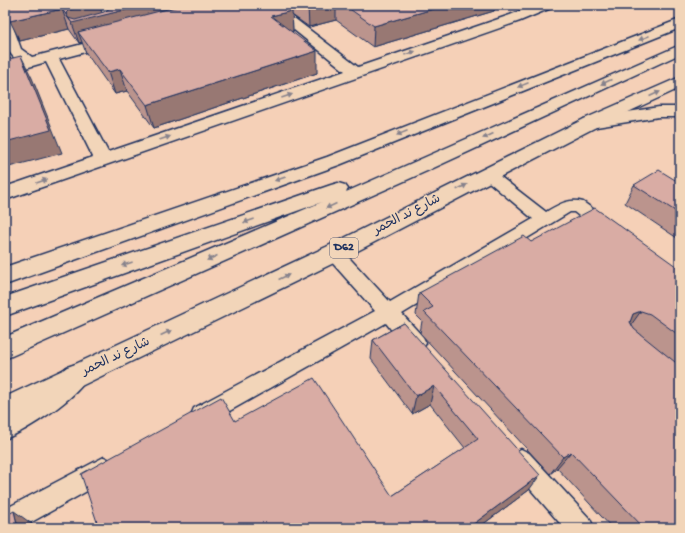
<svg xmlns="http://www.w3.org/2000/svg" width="685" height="533" font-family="'Gochi Hand','Playpen Sans Arabic',sans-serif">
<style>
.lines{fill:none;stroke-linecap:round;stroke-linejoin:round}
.service-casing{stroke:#1b2f5e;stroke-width:3}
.minor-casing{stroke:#1b2f5e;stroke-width:3}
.tertiary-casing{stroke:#1b2f5e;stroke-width:3}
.primary-casing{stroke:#1b2f5e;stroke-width:3}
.motorway-casing{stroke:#1b2f5e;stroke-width:3}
.service{fill:#f2d5b9;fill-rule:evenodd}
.minor{fill:#f2d5b9;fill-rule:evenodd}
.tertiary{fill:#f2d5b9;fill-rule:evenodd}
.primary{fill:#f2d5b9;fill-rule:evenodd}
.motorway{fill:#f2d5b9;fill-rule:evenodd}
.wall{fill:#bb948d;stroke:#1b2f5e}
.shaded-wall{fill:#987873;stroke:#1b2f5e}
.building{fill:#d9aca4;stroke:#1b2f5e}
.oneway{fill:#86828c}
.labels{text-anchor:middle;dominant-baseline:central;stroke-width:3.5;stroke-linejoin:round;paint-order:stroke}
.shield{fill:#f2d5b9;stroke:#5c6179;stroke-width:1}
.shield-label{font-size:12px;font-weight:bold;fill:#1b2f5e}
.street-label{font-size:13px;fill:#1b2f5e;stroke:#f2d5b9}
</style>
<rect width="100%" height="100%" fill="#f5d0b7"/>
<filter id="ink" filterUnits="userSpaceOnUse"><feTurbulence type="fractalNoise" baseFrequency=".025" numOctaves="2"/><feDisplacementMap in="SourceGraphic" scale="8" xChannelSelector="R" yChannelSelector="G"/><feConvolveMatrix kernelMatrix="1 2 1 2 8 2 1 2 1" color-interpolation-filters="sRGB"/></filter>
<g filter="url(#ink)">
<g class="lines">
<defs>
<g id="service">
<path d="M488,169L493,171L546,212C558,205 568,198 583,202L613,223L615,227L613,231C599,235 585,220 574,212H570L402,314L423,337L426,343L423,349C407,355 396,335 386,323L210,422L202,425L194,422L191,415L194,408L375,311L328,258L325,253L328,248L334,246L340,248L390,302L533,219L483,177L480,174L483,171Z"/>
<polygon points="521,449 529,453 590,519 594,528 564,528 513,469 509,461 513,453"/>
<polygon points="104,457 112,461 116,469 112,477 21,528 5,528 5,509"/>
</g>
<g id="minor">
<path d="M96,5H108L121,22C115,30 104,34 94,32L92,29L94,26L107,21Z"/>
<path d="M263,5H277L358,67L510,15L535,5H552L551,8L520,21L5,200V187L93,157L46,62L5,74V64L18,61C2,48 5,39 5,20L10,21L12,24L21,49L32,57L114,36L119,37L121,40L119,43L59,59L108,152L345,71Z"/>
<polygon points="680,19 680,28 339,165 5,285 5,267 327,157"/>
</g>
<polygon id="tertiary" points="659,107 680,107 680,117 659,117 590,128 584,127 582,123 584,119 590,118"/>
<g id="primary">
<polygon points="680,45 680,54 427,171 5,359 5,337 322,202 5,316 5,297 331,185 338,183 345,185 348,189 346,192"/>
<polygon points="680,77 680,88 596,127 342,259 5,423 5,397 326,247 584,119"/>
</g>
<path id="motorway" d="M76,364L85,367L89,375C79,397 28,430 5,439V411L36,392L67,367Z"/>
</defs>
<use href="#service" class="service-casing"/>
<use href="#minor" class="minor-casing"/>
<use href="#tertiary" class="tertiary-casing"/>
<use href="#primary" class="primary-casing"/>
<use href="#motorway" class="motorway-casing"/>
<use href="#service" class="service"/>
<use href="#minor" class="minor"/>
<use href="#tertiary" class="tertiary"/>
<use href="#primary" class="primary"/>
<use href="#motorway" class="motorway"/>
</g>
<g class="wall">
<polygon points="5,5 99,5 102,13 104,12 112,7 111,5 495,5 494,11 373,47 336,20 309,27 292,15 293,31 292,32 317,73 154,128 127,91 115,94 86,53 82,42 79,43 69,29 20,41 10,19 5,19"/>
<polygon points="680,183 680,240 625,203 634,185"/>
<polygon points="531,242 680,269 680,528 612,528 557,468 550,474 420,333 422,321 416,315 419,293"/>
<polygon points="404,323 529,490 478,528 99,528 235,421 392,496 465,448 430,404 412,414 371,359 373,340"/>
</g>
<g class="shaded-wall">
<polygon points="86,5 99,5 103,15 145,5 225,5 78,32 82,42 79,43 72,23 68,18 66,13 69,10"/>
<polygon points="313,5 336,5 336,20 309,27 308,6"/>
<polygon points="447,5 495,5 494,11 373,47 374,26"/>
<polygon points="62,9 69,29 20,41 10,21"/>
<polygon points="292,11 293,31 273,37 271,16"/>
<polygon points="5,43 8,53 5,53"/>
<polygon points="317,51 317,73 154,128 147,105"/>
<polygon points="21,56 32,78 62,153 5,168 5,142"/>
<polygon points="120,69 127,91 115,94 108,72"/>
<polygon points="641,311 626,332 633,314"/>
<polygon points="434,386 430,404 412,414 416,396"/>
<polygon points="571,452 557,468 550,474 563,457"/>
<polygon points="540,475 529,490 478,528 468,528"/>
<polygon points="14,511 32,524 33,528 18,528"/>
</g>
<g class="building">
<polygon points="5,5 86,5 69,10 66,13 68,18 75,20 104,12 113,6 113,5 145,5 72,23 62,9 10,21"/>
<polygon points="183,5 285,5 292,11 271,16 317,51 147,105 120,69 108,72 78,32"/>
<polygon points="306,5 313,5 308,6"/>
<polygon points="344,5 447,5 374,26"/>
<polygon points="21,56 51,130 5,142 5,60"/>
<polygon points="659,170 680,183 680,214 634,185"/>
<polygon points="595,208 680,269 680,336 650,314 641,311 633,314 630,322 634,329 680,366 680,528 644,528 571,452 563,457 424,312 433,307 419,293 524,236 531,242"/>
<polygon points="404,323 540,475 468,528 99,528 81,474 221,397 235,421 314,378 392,496 478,439 434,386 416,396 373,340"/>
<polygon points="14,511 18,528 5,528 5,516"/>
</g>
<defs><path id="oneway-solid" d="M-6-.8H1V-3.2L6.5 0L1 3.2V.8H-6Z"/></defs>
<g class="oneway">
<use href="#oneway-solid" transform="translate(644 38) rotate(158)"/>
<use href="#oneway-solid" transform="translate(410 53) rotate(-19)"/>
<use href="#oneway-solid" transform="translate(606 82) rotate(156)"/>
<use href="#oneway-solid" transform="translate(523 85) rotate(158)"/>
<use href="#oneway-solid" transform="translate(655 94) rotate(-24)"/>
<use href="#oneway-solid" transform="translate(287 96) rotate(-19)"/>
<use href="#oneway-solid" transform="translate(402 133) rotate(158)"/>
<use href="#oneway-solid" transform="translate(488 136) rotate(156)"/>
<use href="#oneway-solid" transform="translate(165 138) rotate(-19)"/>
<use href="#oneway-solid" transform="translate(280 179) rotate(161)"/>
<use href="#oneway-solid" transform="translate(42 181) rotate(-19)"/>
<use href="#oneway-solid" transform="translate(462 187) rotate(-27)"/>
<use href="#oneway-solid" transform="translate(331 206) rotate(156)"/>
<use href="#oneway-solid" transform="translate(249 221) rotate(161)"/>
<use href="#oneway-solid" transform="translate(212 258) rotate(156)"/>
<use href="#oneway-solid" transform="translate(127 264) rotate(161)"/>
<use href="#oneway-solid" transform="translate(284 277) rotate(-25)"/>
<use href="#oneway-solid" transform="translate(166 333) rotate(-25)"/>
</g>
</g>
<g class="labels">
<rect class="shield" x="330" y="238" width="28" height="20" rx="3"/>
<g class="shield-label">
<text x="344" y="248">D62</text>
</g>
<g class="street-label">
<text transform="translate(407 215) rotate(-27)">شارع ند الحمر</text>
<text transform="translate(116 357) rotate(-25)">شارع ند الحمر</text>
</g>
</g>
<rect width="685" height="533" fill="none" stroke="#f2d5b9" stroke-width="20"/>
<rect x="10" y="10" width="665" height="513" fill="none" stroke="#1b2f5e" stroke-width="1.5" filter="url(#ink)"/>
</svg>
